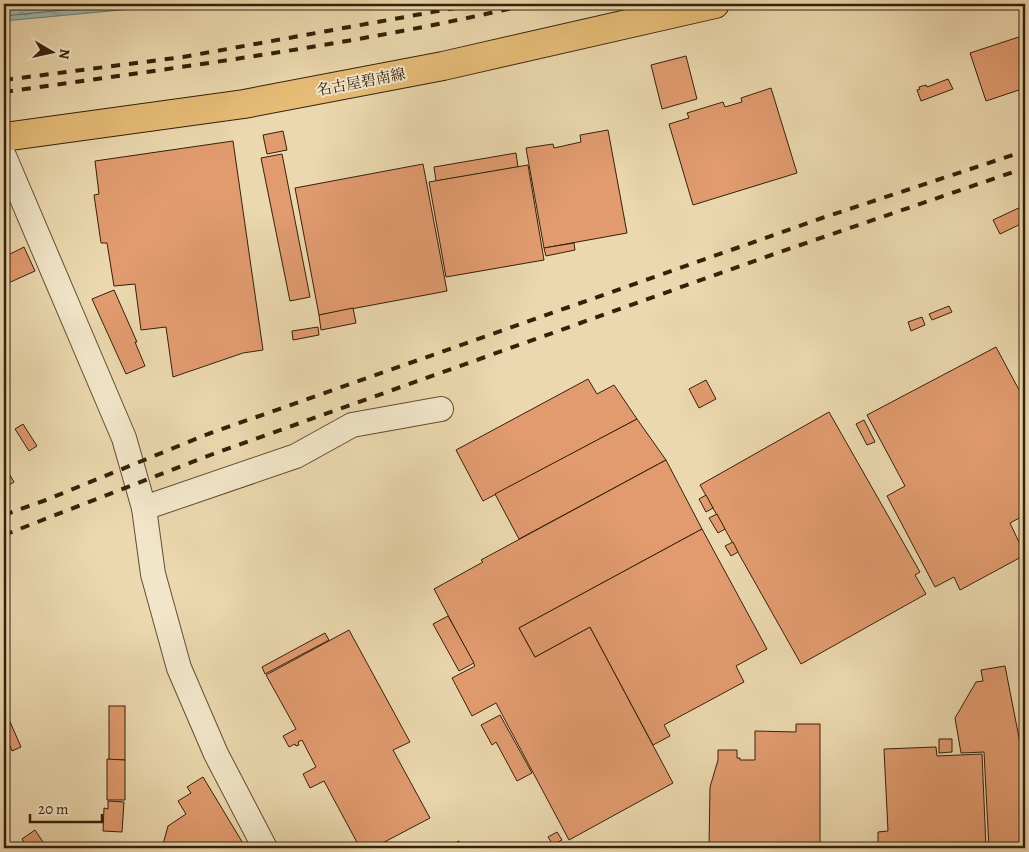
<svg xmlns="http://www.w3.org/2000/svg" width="1029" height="852" font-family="Alegreya,'Noto Serif JP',serif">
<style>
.water{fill:url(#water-ripples);stroke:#717c6e}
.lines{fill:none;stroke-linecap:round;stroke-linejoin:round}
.shore{stroke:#676d5d;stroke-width:1}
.building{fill:#e19b6f;stroke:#35210a}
.minor-casing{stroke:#624f33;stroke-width:26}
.major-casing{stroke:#35210a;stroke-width:30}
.minor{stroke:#f2e6ca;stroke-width:24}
.major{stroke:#e6bc77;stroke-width:28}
.rail{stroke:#35210a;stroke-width:4;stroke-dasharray:9 9;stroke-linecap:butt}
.labels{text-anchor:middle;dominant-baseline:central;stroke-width:4;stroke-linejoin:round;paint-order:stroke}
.street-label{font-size:15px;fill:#35210a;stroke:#f2e6ca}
</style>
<defs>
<pattern id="water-ripples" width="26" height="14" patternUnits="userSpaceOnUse" patternTransform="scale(1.25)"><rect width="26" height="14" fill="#99b9b0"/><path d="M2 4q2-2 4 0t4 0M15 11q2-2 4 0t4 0" fill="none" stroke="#7e968d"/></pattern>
</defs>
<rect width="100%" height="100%" fill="#ebd8ae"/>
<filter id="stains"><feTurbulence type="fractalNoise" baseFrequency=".004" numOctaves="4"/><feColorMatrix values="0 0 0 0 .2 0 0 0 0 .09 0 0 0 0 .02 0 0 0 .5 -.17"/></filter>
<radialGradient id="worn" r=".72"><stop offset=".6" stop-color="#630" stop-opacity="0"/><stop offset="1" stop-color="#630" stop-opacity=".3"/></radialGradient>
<polygon class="water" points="4,4 131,4 131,9 4,21"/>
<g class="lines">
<g class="shore">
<polyline points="4,10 68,4"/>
<polyline points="4,16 126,4"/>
</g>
</g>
<g class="building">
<polygon points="1025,35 1025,88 986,101 970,53"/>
<polygon points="686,56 697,99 662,109 651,65"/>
<polygon points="948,79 953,89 921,101 917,90 920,89 919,87 926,85 927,87"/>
<polygon points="771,88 797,173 693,205 669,124 689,118 687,113 723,102 725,107 742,102 741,98"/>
<polygon points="608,130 627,233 544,248 526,148 553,144 554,148 581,142 580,135"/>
<polygon points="283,131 287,150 267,154 263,135"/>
<polygon points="233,141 263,350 243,353 173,377 166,327 141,330 135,284 114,286 107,243 101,243 94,195 99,194 95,161"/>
<polygon points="516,153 518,167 436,181 434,167"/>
<polygon points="282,154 310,297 290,301 261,158"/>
<polygon points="423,164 447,291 319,315 295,188"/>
<polygon points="528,165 544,260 446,277 429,182"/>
<polygon points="1025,205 1025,222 1000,234 993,220"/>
<polygon points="574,243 575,250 546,256 544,248"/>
<polygon points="24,247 35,271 4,285 4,257"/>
<polygon points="114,290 137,342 135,342 145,366 126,374 92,299"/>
<polygon points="949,306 952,312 932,320 929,314"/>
<polygon points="353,308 356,323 321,330 319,315"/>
<polygon points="922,317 925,325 911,331 908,322"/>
<polygon points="318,327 319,335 293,340 292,331"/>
<polygon points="996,347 1025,401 1025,515 1010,523 1025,555 960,590 954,577 935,587 887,496 905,486 867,415"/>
<polygon points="588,379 597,394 614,385 637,419 483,501 456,450"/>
<polygon points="706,380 716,399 699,408 689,389"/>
<polygon points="829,412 920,572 915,575 926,594 801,664 700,485"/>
<polygon points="637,419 666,460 519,539 495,494"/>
<polygon points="864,420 875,442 867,445 856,424"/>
<polygon points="23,424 37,446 29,451 15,429"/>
<polygon points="666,460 702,529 519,628 535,657 590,627 673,783 569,840 496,703 472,716 452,678 475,666 434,589 483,562 481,560"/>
<polygon points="4,465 14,482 4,488"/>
<polygon points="706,495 713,508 706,512 699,499"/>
<polygon points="717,514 725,529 718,533 709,518"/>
<polygon points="702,529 767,649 736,666 744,682 664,725 670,736 653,745 590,627 535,657 519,628"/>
<polygon points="733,542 738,552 731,556 725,546"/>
<polygon points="448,616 474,663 459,671 433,624"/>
<polygon points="349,630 410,742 393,750 430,818 373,848 360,848 324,781 310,788 303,774 316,767 302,740 298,742 299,745 296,746 295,744 289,747 283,736 296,729 266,675"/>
<polygon points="325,633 329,640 265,674 262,667"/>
<polygon points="1005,666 1021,748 1024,819 1025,818 1025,848 989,848 984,752 961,753 955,718 976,682 983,681 981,670"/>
<rect x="109" y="706" width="16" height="54"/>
<polygon points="4,708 21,747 12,751 4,732"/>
<polygon points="500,715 532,773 517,781 496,742 492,745 481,725"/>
<polygon points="796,724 820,724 820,848 709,848 710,787 718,760 718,750 737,750 737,758 740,758 740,760 755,760 755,731 796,732"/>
<polygon points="939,739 952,739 952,752 939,753"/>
<polygon points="936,747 937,756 982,754 986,848 878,848 878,832 888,831 884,749"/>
<polygon points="107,759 125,760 125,800 107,800"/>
<polygon points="203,777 244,845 238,848 162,848 168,826 186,814 178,801 191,793 187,787"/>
<polygon points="108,801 124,802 122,832 103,831 104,808 108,809"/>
<polygon points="35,830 47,848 27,848 22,839"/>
<polygon points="557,832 562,840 553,845 548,837"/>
<polygon points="459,841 463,848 446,848"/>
</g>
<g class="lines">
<defs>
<g id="minor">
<polyline points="4,156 124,438 144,508 153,574 179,668 216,754 265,848"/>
<polyline points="144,508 296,456 352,425 441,409"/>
</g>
<polyline id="major" points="4,137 244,104 443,66 715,4"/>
</defs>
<use href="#minor" class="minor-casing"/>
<use href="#major" class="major-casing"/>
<use href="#minor" class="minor"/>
<use href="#major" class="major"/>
<g class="rail">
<polyline points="4,80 183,57 477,4"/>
<path d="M4,92C180,67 356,45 530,4"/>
<polyline points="4,515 46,500 208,434 822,218 1025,151"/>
<polyline points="4,535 213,454 774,254 1025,168"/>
</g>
</g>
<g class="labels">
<g class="street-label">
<text transform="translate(361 82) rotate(-11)">名古屋碧南線</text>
</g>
</g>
<rect width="1029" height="852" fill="none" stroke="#ebd8ae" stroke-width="20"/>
<rect x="5" y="5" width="1019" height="842" fill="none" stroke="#35210a" stroke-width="2.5"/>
<rect x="10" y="10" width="1009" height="832" fill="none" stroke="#35210a"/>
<g transform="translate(52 52) rotate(99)" stroke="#f2e6ca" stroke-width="4" paint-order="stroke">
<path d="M0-4L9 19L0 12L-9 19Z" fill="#35210a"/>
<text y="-8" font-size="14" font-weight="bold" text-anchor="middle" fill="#35210a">N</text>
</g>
<path d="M30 814v8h72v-8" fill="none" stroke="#35210a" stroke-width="2.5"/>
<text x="38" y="814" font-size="15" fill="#35210a" stroke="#f2e6ca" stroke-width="4" paint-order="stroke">20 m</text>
<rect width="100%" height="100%" filter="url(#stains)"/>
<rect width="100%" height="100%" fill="url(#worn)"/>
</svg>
